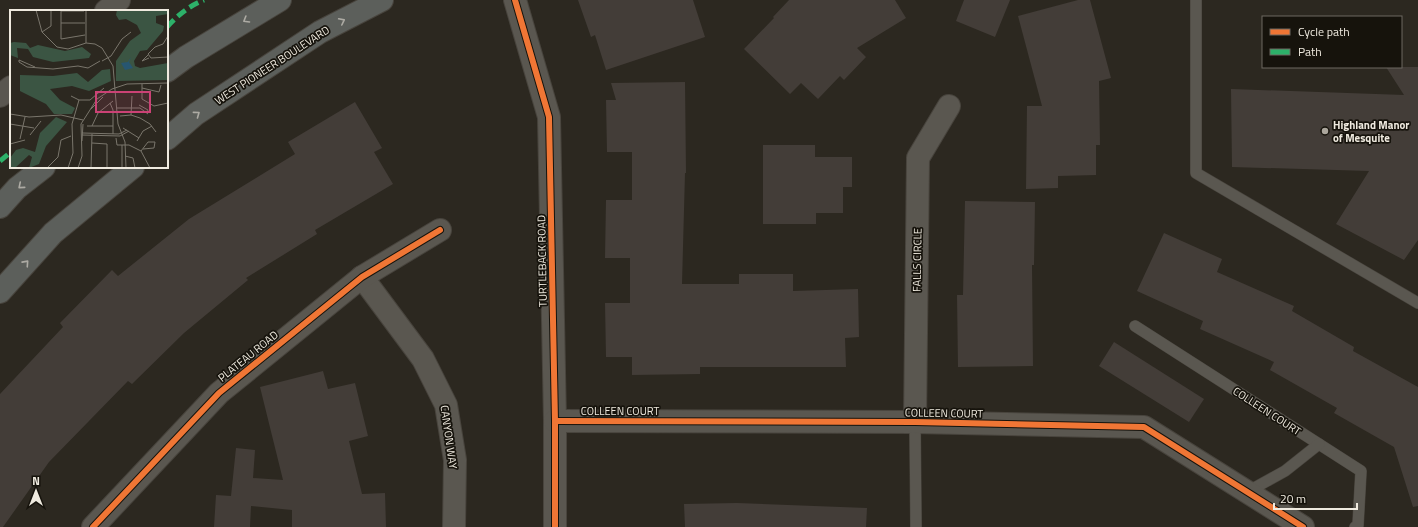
<svg xmlns="http://www.w3.org/2000/svg" width="1418" height="527" font-family="'Titillium Web',sans-serif">
<style>
.building{fill:#433d38}
.lines{fill:none;stroke-linecap:round;stroke-linejoin:round}
.service-casing{stroke:#48443d;stroke-width:12}
.minor-casing{stroke:#48443d;stroke-width:24}
.secondary-casing{stroke:#48443d;stroke-width:24}
.service{stroke:#5a5750;stroke-width:11}
.minor{stroke:#5a5750;stroke-width:22}
.secondary{stroke:#5c5f5b;stroke-width:22}
.quiet{stroke:#2db169;stroke-width:5;stroke-dasharray:10 5;stroke-linecap:butt}
.cycleway-casing{stroke:#16130c;stroke-width:8}
.cycleway{stroke:#f07635;stroke-width:6}
.oneway{stroke:#adaba4}
.poi-dot{fill:#aba69c;stroke:#16130c;stroke-width:1.5}
.labels{text-anchor:middle;dominant-baseline:central;stroke-width:3.5;stroke-linejoin:round;paint-order:stroke}
.street-label{font-size:11px;fill:#efeadf;stroke:#16130c}
.poi-label{font-size:11px;font-weight:bold;fill:#efeadf;stroke:#16130c;text-anchor:start}
.inset-road{fill:none;stroke:#7a766c;stroke-width:1}
.view{fill:#cb4275;fill-opacity:0.15;stroke:#cb4275;stroke-width:2}
.inset-edge{fill:none;stroke:#efeadf;stroke-width:2}
</style>
<rect width="100%" height="100%" fill="#2c2820"/>
<g class="building">
<polygon points="578,0 693,0 705,37 606,70 595,35 591,37"/>
<polygon points="789,0 895,0 906,18 857,48 866,57 844,80 840,76 818,99 801,83 790,94 744,49 774,18 773,17"/>
<polygon points="964,0 1010,0 995,37 956,21"/>
<polygon points="1078,0 1090,0 1111,78 1099,81 1100,145 1096,145 1096,175 1058,176 1058,188 1026,189 1027,106 1042,106 1018,16"/>
<polygon points="1386,67 1418,67 1418,240 1404,260 1336,224 1369,171 1232,167 1231,89 1404,95"/>
<polygon points="685,82 686,173 685,173 682,284 739,284 739,274 793,274 793,291 858,289 859,337 845,338 846,367 700,367 700,374 632,375 632,357 606,357 605,303 630,303 630,258 605,258 606,200 632,200 632,152 607,152 606,100 616,100 611,83"/>
<polygon points="355,102 382,148 374,152 393,184 315,230 317,234 246,278 248,280 184,333 132,384 128,381 49,462 3,527 0,527 0,394 63,327 60,323 112,270 118,276 189,219 295,154 288,142"/>
<polygon points="763,145 815,145 815,157 852,157 852,187 843,187 843,213 816,213 816,224 763,224"/>
<polygon points="965,201 1035,202 1034,265 1032,265 1033,366 958,367 957,295 963,295"/>
<polygon points="1164,233 1222,259 1217,272 1294,306 1292,311 1354,347 1353,351 1418,387 1418,506 1413,507 1394,447 1334,413 1337,408 1270,370 1274,362 1200,329 1203,321 1137,291"/>
<polygon points="1114,342 1204,399 1189,422 1099,366"/>
<polygon points="323,371 328,389 355,383 368,436 349,441 362,494 385,493 386,527 292,527 292,510 251,506 250,527 214,527 216,495 231,496 236,448 255,450 253,478 283,480 260,387"/>
<polygon points="737,503 867,508 866,527 685,527 684,504"/>
</g>
<g class="lines">
<defs>
<g id="service">
<polyline points="1196,0 1196,173 1418,303"/>
<polyline points="1135,326 1361,471 1358,525 1355,527"/>
<polyline points="915,422 916,527"/>
<polyline points="1247,492 1285,471 1319,444"/>
</g>
<g id="minor">
<polyline points="515,0 549,117 555,421 555,527"/>
<polyline points="106,11 119,0"/>
<polyline points="0,96 11,87"/>
<polyline points="362,277 423,359 446,405 455,460 454,527"/>
<polyline points="555,421 915,422 1144,427 1303,527"/>
<polyline points="915,422 918,158 949,106"/>
<polyline points="93,527 219,393 362,277 440,230"/>
</g>
<g id="secondary">
<polyline points="167,71 186,57 280,0"/>
<polyline points="167,139 196,114 320,32 382,0"/>
<polyline points="0,207 17,188 44,167"/>
<polyline points="0,292 53,233 133,167"/>
</g>
</defs>
<use href="#service" class="service-casing"/>
<use href="#minor" class="minor-casing"/>
<use href="#secondary" class="secondary-casing"/>
<use href="#service" class="service"/>
<use href="#minor" class="minor"/>
<use href="#secondary" class="secondary"/>
<g class="quiet">
<path d="M167,27C178,15 189,6 204,0"/>
<polyline points="0,161 11,152"/>
</g>
<defs>
<g id="cycleway">
<polyline points="515,0 549,117 555,421 555,527"/>
<polyline points="555,421 915,422 1144,427 1303,527"/>
<polyline points="93,527 219,393 362,277 440,230"/>
</g>
</defs>
<use href="#cycleway" class="cycleway-casing"/>
<use href="#cycleway" class="cycleway"/>
</g>
<defs><path id="oneway-chevron" d="M-2-3.5L2.5 0L-2 3.5" fill="none" stroke-width="1.6" stroke-linecap="round" stroke-linejoin="round"/></defs>
<g class="oneway">
<use href="#oneway-chevron" transform="translate(246 20) rotate(149)"/>
<use href="#oneway-chevron" transform="translate(342 21) rotate(-27)"/>
<use href="#oneway-chevron" transform="translate(197 114) rotate(-36)"/>
<use href="#oneway-chevron" transform="translate(21 186) rotate(140)"/>
<use href="#oneway-chevron" transform="translate(26 263) rotate(-48)"/>
</g>
<circle class="poi-dot" cx="1325" cy="131" r="4"/>
<g class="labels">
<g class="street-label">
<text transform="translate(272 65) rotate(-33)">WEST PIONEER BOULEVARD</text>
<text transform="translate(917 260) rotate(-89)">FALLS CIRCLE</text>
<text transform="translate(542 261) rotate(-91)">TURTLEBACK ROAD</text>
<text transform="translate(248 356) rotate(-39)">PLATEAU ROAD</text>
<text x="620" y="411">COLLEEN COURT</text>
<text transform="translate(1267 411) rotate(33)">COLLEEN COURT</text>
<text transform="translate(944 413) rotate(1)">COLLEEN COURT</text>
<text transform="translate(449 437) rotate(82)">CANYON WAY</text>
</g>
<g class="poi-label">
<text x="1333" y="125">Highland Manor<tspan x="1333" dy="13">of Mesquite</tspan></text>
</g>
</g>
<g transform="translate(10 10)">
<rect width="158" height="158" fill="#2c2820"/>
<path d="M107,0H158V4L146,6V13L154,16L153,21L137,40L130,41L124,51L125,56L130,58L158,53V70L106,71V51L120,31L131,23L127,15L116,9L109,10L106,5ZM4,32L16,33L20,38L28,35L55,41L72,37L81,44L79,48L43,52L23,47L18,39L7,38L8,48L0,45V33ZM100,59L101,71L79,81L62,76L40,79L50,90L65,98L62,104H44L36,94L10,81V65L43,66L67,63L78,72L92,60ZM46,107L57,112L36,136L29,154L19,158L22,147L19,145L5,158H0V148L6,140L13,138L25,142L30,123Z" fill="#3b5543"/>
<path d="M121,47L119,52L123,58L115,60L111,53L118,52Z" fill="#275670"/>
<path class="inset-road" d="M26,0L32,22L47,37L58,39L76,33L85,34L92,38L103,56L105,80M51,0V29L75,25M51,1H74M51,13H75M32,22L41,16V0M158,26L153,34L145,37L138,44L141,48L158,47M76,33V0M138,45L132,51L139,48M9,50V52L17,57L43,59L68,56L78,58L90,51M9,50L25,57M92,51L101,46L112,29L121,22M132,74V89L144,96L158,93M132,78L149,82L151,75M105,80L108,114L115,132L116,158M61,86L69,90H80L94,78M100,93L103,100V124M129,95L138,100L137,103M107,98H130L138,104M81,99L93,87M0,104L19,107L51,105L73,110M121,105L122,86M110,106L121,105L130,108L140,114L146,122M0,114L24,118M77,116H103M82,116L88,103L103,91M113,118L129,128M73,123L109,124L117,120M20,125L31,111M72,125L110,126L119,121M106,128L107,135H119L131,141L140,158M10,129L15,107M72,131L73,114M127,131L133,121L142,116M82,133L97,134V158M0,134L15,130M112,135V158M131,141L138,132H145L144,138L133,139M115,146L123,148L125,158M37,158L48,147L51,130L61,126M58,158L63,143L62,114L69,90M68,158L72,146L71,114L87,89L102,79L117,74L158,73M81,158L82,124"/>
<path class="view" d="M86,82H140V102H86Z"/>
<rect width="158" height="158" class="inset-edge"/>
</g>
<rect x="1262" y="16" width="140" height="52" fill="#16130c" stroke="#6d6960"/>
<rect x="1270" y="29" width="20" height="6" fill="#f07635" stroke="#6d6960"/>
<text x="1298" y="36" font-size="12" fill="#efeadf">Cycle path</text>
<rect x="1270" y="49" width="20" height="6" fill="#2db169" stroke="#6d6960"/>
<text x="1298" y="56" font-size="12" fill="#efeadf">Path</text>
<g transform="translate(36 491)" stroke="#16130c" stroke-width="3" paint-order="stroke">
<path d="M0-3L7 15L0 10L-7 15Z" fill="#efeadf"/>
<text y="-6" font-size="11" font-weight="bold" text-anchor="middle" fill="#efeadf">N</text>
</g>
<path d="M1274 503v6h83v-6" fill="none" stroke="#efeadf" stroke-width="2"/>
<text x="1280" y="503" font-size="12" fill="#efeadf" stroke="#16130c" stroke-width="3" paint-order="stroke">20 m</text>
</svg>
